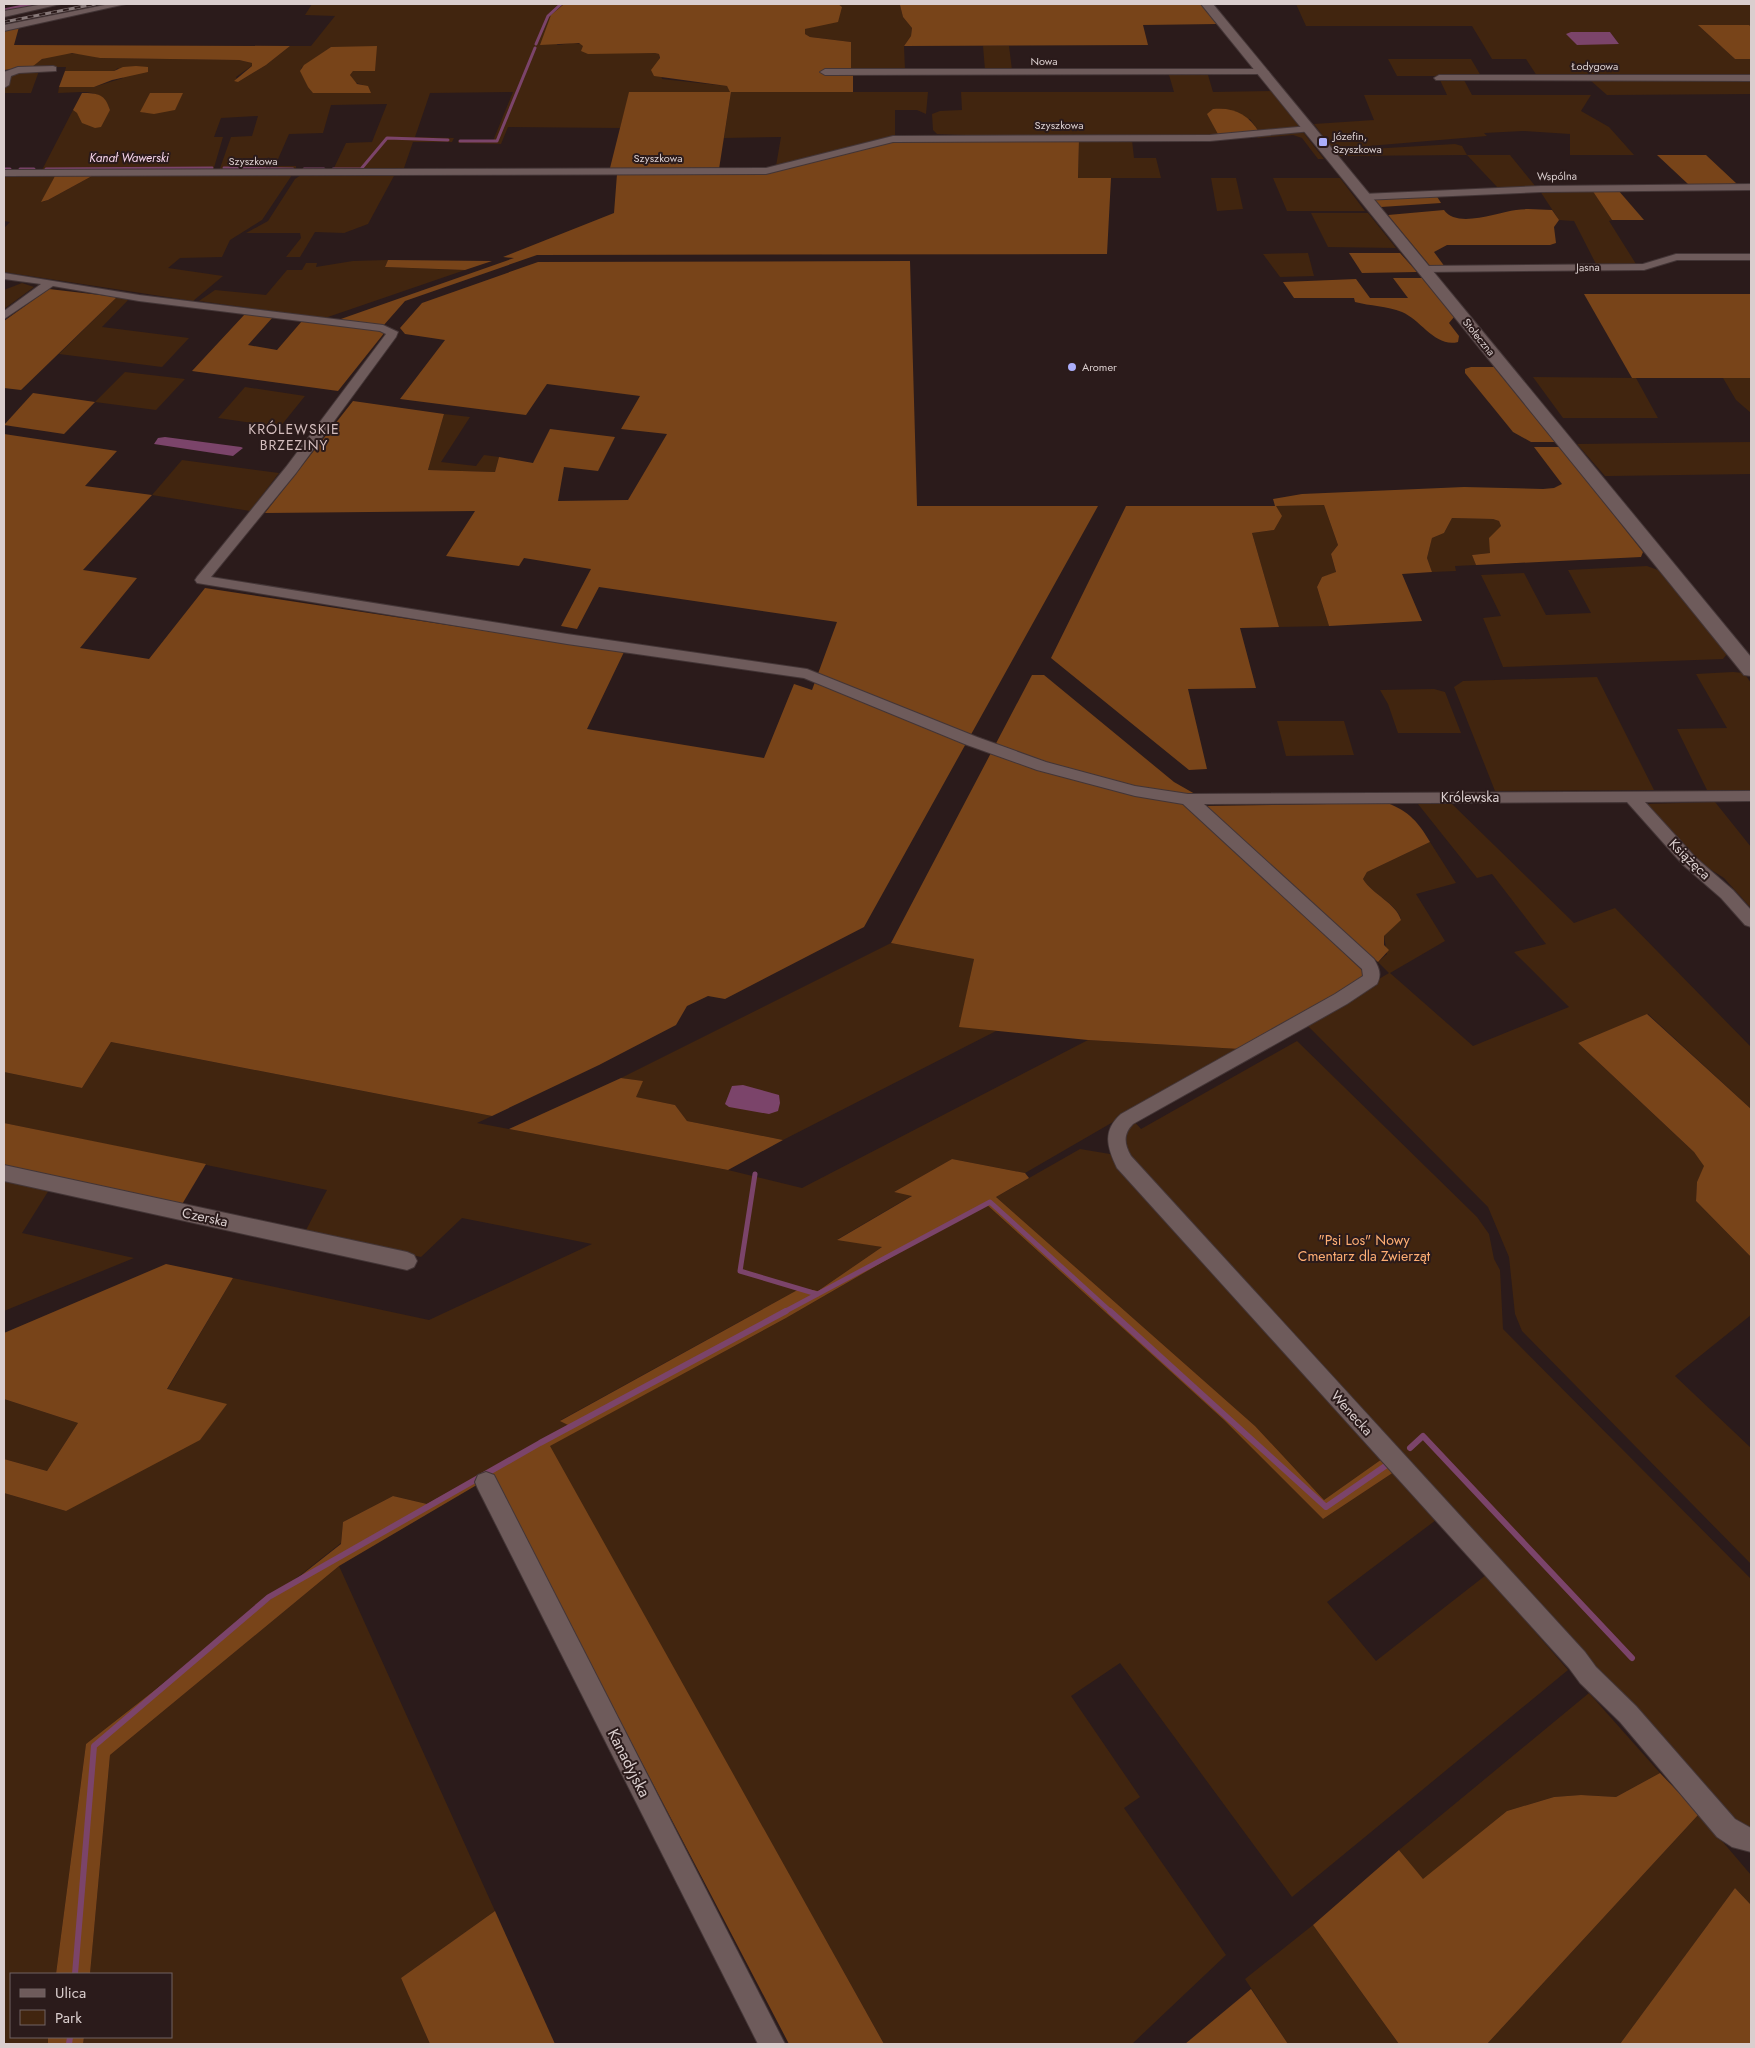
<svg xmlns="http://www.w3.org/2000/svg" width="1755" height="2048" font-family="Jost,sans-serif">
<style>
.green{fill:#41250f;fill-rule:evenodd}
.forest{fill:#784419}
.water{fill:#7b446a}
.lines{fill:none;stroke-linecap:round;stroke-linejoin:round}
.stream-far2{stroke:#7b446a;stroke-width:3}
.stream-far1{stroke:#7b446a;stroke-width:5}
.stream{stroke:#7b446a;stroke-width:6}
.street-casing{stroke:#433536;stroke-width:2}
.secondary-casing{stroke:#433536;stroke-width:2}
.street{fill:#6e5b5b;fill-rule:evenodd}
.secondary{fill:#6e5b5b;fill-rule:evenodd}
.rail-casing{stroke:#877979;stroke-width:3}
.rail{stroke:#2b1b1b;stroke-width:2;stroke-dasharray:6;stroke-linecap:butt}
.poi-dot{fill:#acaffb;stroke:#2b1b1b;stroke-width:2}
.labels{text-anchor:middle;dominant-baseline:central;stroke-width:4;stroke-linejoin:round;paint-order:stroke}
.far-street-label{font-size:11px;fill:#dacece;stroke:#2b1b1b}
.far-poi-label{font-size:11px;fill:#dacece;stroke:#2b1b1b;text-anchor:start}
.far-water-label{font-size:12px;font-style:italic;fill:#f6d3e9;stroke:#2b1b1b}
.far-quarter-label{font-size:14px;letter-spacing:1px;fill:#d4bebe;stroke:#2b1b1b}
.street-label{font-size:14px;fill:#dacece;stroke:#2b1b1b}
.park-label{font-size:14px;fill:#feae73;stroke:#2b1b1b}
.near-street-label{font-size:16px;fill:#dacece;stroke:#2b1b1b}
</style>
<rect width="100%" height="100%" fill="#2b1b1b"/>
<g class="green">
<path d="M312,4H745L563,5L557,45L573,43L655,53L659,54L662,79L727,86L731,92H928L926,114L917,110H895V136L776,166L781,137L724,138L731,92H630L620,128L508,127L501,144L458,143L459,140L493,141L513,92L430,93L415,137L454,138L452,142H413L404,168L333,170L346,143L372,142L387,104L331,105L323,133L289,134L275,166H296V171H219L231,137L252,136L258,116L221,118L214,137H223L213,171L42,170L73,110L77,113L110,110C102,86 79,93 58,93L59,87H94L123,78L118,68L114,71H65L66,67H32C49,49 78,52 100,58L239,60L252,63L253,65L236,77L238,82L266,65L290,46H311L335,16L305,15ZM331,47L353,71L350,75L353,82L363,85L308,87L301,68ZM182,93L173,110L143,113Z"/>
<polygon points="773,4 1100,4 900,5 903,17 912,28 911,36 904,46 905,70 851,70 851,42 810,37 805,34 805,29 820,25"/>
<path d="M1296,4H1751V27L1699,26L1735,59H1751V76H1537L1526,59H1492L1472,26H1306ZM1571,32H1610L1619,44Z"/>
<polygon points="983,46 1009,46 1012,70 985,70"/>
<polygon points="1388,59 1471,59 1481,76 1397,76"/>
<path d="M39,71L31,93H4C4,71 22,72 39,71Z"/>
<polygon points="1169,75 1208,75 1213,92 1271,91 1300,127 1259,132 1250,119 1219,136 1214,136 965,135 937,134 933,130 932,114 940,111 962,110 961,92 1174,92"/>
<polygon points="1440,80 1464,80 1472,95 1591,95 1581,111 1609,127 1634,155 1570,155 1570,134 1523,131 1484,133 1487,136 1333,149 1314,124 1374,120 1364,95 1447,95"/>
<polygon points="1590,80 1751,80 1751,94 1607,95"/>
<polygon points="1303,132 1324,159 1318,159 1302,138 1293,135 1258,138 1256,136"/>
<polygon points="1079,139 1132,140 1134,158 1156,158 1161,178 1078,178"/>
<polygon points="1455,144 1462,146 1467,155 1510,155 1536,187 1498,188 1467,155 1339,156 1336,151"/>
<polygon points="395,174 368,224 344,233 315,232 300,257 286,257 301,238 300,233 246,233 268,221 295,179 301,175"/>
<polygon points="292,175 262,220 230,240 222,257 180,258 168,268 223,276 193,301 4,272 4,228 10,222 4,221 4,176 55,176 42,202 48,200 92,176"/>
<polygon points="1211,178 1236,178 1243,209 1217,211"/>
<polygon points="1273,178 1340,178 1365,211 1287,211"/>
<polygon points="1592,190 1612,220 1609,221 1636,264 1596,264 1574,221 1559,220 1540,191"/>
<polygon points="1311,213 1368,213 1396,248 1328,247"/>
<polygon points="1308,253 1314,276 1280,277 1263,254"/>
<polygon points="388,260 385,267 465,270 325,318 199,301 215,290 266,295 287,270 302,270 306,263 317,263 316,267 353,261"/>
<polygon points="22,283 34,287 4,309 4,290"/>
<polygon points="117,297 129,299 102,327 189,338 162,367 59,354"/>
<polygon points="125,372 185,379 156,410 95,402"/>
<polygon points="1533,377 1636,378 1658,418 1563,418"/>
<polygon points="1723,378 1751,378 1751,413 1736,400"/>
<polygon points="245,387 305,396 280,427 218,418"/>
<polygon points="444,414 470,417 441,462 476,466 484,455 499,457 495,472 428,470"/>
<polygon points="1751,442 1751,474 1610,476 1605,476 1577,444"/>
<polygon points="182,460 279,473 250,511 152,495"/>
<polygon points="1324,505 1338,545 1331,554 1336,573 1322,577 1317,587 1329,626 1279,627 1252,533 1274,530 1275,506"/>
<polygon points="1452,518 1493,519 1499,521 1501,526 1490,553 1472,555 1476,565 1455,566 1456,571 1432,572 1427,558 1432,538 1444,533"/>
<polygon points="1647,566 1658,570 1727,654 1723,659 1503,667 1483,618 1501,616 1481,575 1524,573 1546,615 1591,613 1568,570"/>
<polygon points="1733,672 1744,673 1751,683 1751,790 1707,790 1677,729 1727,728 1696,674"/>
<polygon points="1597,677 1654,790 1495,791 1454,687 1463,681"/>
<polygon points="1434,689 1445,692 1461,733 1398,733 1388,704 1380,690"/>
<polygon points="1277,721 1344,721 1354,755 1286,756"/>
<polygon points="1715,802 1751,847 1751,908 1724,878 1702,864 1646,804"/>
<path d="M1418,804H1452L1574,923L1615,908L1751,1047V1109L1648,1014L1578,1043L1694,1152L1705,1166L1697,1182L1696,1201L1751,1257V1315L1675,1376L1751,1448V1564L1522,1331L1515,1314L1509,1257L1488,1207L1305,1023L1389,973L1378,962L1387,954L1384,936L1401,919C1396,903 1373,895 1363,879L1367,872L1430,842L1456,883L1416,894L1445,941L1390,973L1473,1046L1569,1007L1514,952L1546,944L1492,874L1477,878Z"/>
<polygon points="891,943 974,959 960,1026 996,1031 783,1140 687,1121 675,1105 635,1097 642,1081 621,1078"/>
<polygon points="1088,1040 1239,1049 1025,1173 952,1159 894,1192 913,1195 838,1239 882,1247 818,1291 801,1288 561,1420 569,1425 427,1504 393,1496 343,1522 341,1543 86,1744 56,1974 11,1974 11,2037 48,2037 48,2044 4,2044 4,1493 66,1511 167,1390 233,1278 429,1320 592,1244 462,1218 421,1257 305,1232 327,1190 4,1123 4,1072 82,1088 111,1042 492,1116 477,1123 728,1170 802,1188"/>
<polygon points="1297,1041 1477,1217 1489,1234 1494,1259 1500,1270 1503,1329 1751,1579 1751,1830 1745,1830 1727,1821 1124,1154 1120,1131 1132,1119 1141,1129"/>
<polygon points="1080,1149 1110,1154 1382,1459 1324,1500 1255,1426 996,1197"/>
<polygon points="4,1181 49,1190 22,1233 134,1258 4,1311"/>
<polygon points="985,1203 1224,1420 1323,1519 1394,1472 1436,1520 1327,1602 1376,1661 1486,1575 1568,1670 1292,1897 1120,1663 1071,1696 1140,1797 1124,1808 1226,1955 1132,2044 884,2044 549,1446 786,1318"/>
<polygon points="4,1399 78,1423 47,1471 4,1459"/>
<polygon points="339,1566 495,1911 401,1978 430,2044 83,2044 84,2037 171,2037 171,1974 90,1974 110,1755"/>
<polygon points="1589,1693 1660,1773 1616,1797 1581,1795 1554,1797 1507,1811 1423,1880 1399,1850"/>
<polygon points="1699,1814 1751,1875 1751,1905 1735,1888 1620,2044 1487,2044"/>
<polygon points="1313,1925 1399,2044 1288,2044 1245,1979"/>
</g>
<g class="forest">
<polygon points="838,4 842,7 838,22 805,29 805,34 810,37 851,42 851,70 824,70 823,74 853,74 853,92 731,92 719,169 610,168 629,92 730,92 727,86 654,76 651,70 660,58 659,54 655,53 588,54 581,51 583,46 579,43 540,45 551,15 563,5"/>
<polygon points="1201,4 1217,24 1143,25 1148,45 904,46 911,36 912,28 903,17 900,5"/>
<polygon points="1698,25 1749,25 1751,27 1751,59 1735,59"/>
<polygon points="19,27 14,45 290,46 266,65 238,82 234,81 252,66 252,63 239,60 100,58 72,53 42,59 32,67 4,70 4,30"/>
<polygon points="377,46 375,71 353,71 350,75 357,84 368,86 371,93 313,93 308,87 300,71 304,65 331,47"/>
<polygon points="136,66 148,67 148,72 112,80 94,87 59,87 65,71 114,71 123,67"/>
<path d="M82,93C98,93 105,94 110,110L101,127L95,128L82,123L77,113L73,110Z"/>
<polygon points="150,93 183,93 175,110 154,114 140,112"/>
<path d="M1213,109C1234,107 1248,114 1259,132L1219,136L1207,114Z"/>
<polygon points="898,139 1079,139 1078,178 1111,178 1107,254 537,255 405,301 383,326 338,320 514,258 503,257 614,213 617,174 678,174 681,171 766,172"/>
<polygon points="1657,155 1706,155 1737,184 1688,184"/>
<polygon points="55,176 92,176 48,200 41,202"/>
<polygon points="1592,190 1618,190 1644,220 1612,220"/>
<polygon points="1436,195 1441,203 1381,207 1373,198"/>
<path d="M1444,210C1457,229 1498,212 1516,210C1528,208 1540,210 1552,210L1559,220L1554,227L1556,243L1550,245H1447L1434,252L1445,267H1431L1388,215Z"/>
<polygon points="1349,253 1400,253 1417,272 1362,273"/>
<polygon points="388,260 492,261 465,270 385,267"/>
<polygon points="910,261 917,506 1098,506 864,927 725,999 708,996 687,1006 676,1025 599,1065 492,1116 111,1042 82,1088 4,1072 4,434 117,451 85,486 152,495 83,570 137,578 80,648 149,659 205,588 624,652 587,729 764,758 794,684 812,690 837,622 599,587 577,629 561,626 591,569 524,558 519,566 446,556 475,511 265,513 353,401 444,414 428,470 495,472 499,457 533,463 550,429 615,437 598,471 564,467 558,501 628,500 667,434 621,429 640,396 547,384 526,415 400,399 445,340 405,334 400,328 422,303 538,262"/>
<path d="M1393,278H1422L1454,317L1449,323L1459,336L1458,342C1436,348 1421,320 1402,312C1387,306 1370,306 1355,302L1354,298H1294L1283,282L1356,279L1370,298H1408Z"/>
<polygon points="49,289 117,297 21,390 4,388 4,321"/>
<polygon points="1584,294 1751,294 1751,378 1632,378"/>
<polygon points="245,314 273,317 248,345 277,350 302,321 385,332 338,391 192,371"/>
<polygon points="1471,367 1494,367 1555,442 1531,442 1513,432 1465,373 1465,369"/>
<polygon points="33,393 95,402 64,434 4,425"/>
<polygon points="1534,447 1560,447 1643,552 1641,557 1476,565 1472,555 1490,553 1489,538 1501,526 1499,521 1493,519 1452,518 1444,533 1432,538 1427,558 1432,572 1402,574 1422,621 1329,626 1317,587 1322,577 1336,572 1331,554 1338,545 1324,505 1276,506 1282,516 1274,530 1252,533 1279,627 1240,628 1256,688 1188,689 1207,769 1189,770 1051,658 1126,506 1275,506 1273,499 1302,494 1464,487 1543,489 1554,488 1562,484"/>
<polygon points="1032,675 1044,675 1174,782 1195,794 1176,793 1368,976 1239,1049 1088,1040 959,1027 974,959 891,943"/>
<path d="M1387,803C1409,811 1419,823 1430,842L1367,872L1363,879C1373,895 1396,903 1401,920L1384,936V945L1389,950L1378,962L1252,853L1204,806Z"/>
<polygon points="1647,1014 1751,1109 1751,1257 1696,1201 1697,1182 1704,1166 1694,1152 1578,1043"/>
<polygon points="621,1078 643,1081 636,1097 675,1105 687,1121 783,1140 728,1170 509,1129"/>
<polygon points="4,1123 206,1164 181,1206 4,1168"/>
<polygon points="952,1159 1025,1173 1029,1178 996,1197 1255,1426 1324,1500 1382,1459 1394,1472 1323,1519 1224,1420 985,1203 786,1318 550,1446 884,2044 789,2044 492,1476 339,1566 110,1755 90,1974 56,1974 86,1744 341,1544 343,1522 393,1496 427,1504 568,1425 560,1421 801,1288 818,1291 882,1247 837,1240 912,1196 894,1192"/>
<polygon points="166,1264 233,1278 167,1389 227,1404 200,1440 66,1511 4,1493 4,1459 47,1471 78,1423 4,1399 4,1333"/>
<polygon points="1660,1773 1699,1814 1487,2044 1399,2044 1313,1925 1399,1850 1423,1879 1507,1811 1554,1797 1581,1795 1616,1797"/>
<polygon points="1735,1888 1751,1905 1751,2044 1620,2044"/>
<polygon points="495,1911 555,2044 430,2044 401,1978"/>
<polygon points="1251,1989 1288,2044 1185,2044"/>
<polygon points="48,2037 84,2037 83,2044 48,2044"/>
</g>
<g class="water">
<polygon points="1571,32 1610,32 1619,44 1577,45 1566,34"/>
<polygon points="165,437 241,447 243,448 233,456 154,444 158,438"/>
<polygon points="743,1085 779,1095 780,1103 778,1111 769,1114 729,1107 725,1104 732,1086"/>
</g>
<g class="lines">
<g class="stream-far2">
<polyline points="4,10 32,4"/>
<polyline points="536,44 548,16 561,4"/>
<polyline points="460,141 497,141 535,48"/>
<polyline points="224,168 293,169"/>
<polyline points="4,169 10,169"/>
<polyline points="20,169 34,169"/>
<polyline points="46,169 212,168"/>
<polyline points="304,169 324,169"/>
<polyline points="333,169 361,169 387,138 448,140"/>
</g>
<g class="stream-far1">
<polyline points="755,1174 740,1271 817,1294"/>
<polyline points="784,1312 990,1202 1111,1312"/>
</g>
<g class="stream">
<polyline points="1110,1311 1326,1507 1391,1462"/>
<polyline points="1410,1448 1423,1436 1632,1658"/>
<polyline points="75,1974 94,1746 269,1597 540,1443 786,1311"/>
<polyline points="69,2044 70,2037"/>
</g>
<defs>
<g id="street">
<polygon points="44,4 61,4 4,17 4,11"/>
<polygon points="110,4 126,4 4,31 4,25"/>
<polygon points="53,66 56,67 56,71 19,73 11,76 9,85 4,88 4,72 18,67"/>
<polygon points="1264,69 1269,72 1267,74 825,75 820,72 825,69"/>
<polygon points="1439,75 1751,75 1751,81 1436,80 1434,78"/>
<polygon points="1309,126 1312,127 1312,131 1210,141 893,142 766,174 4,176 4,170 766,168 893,136 1210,135"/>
<polygon points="1751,184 1751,190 1541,192 1363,200 1358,197 1363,194 1541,186"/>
<polygon points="1676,254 1751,254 1751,260 1677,260 1644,270 1423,272 1417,269 1423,266 1643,264"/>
<path d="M4,273L139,295L383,325L398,332L396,337L296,473L211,577L567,634L807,669L977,737L1046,762L1135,786L1188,794L1751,791V801L1645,802L1695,857L1733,890L1751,910V927L1745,925L1721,898L1683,865L1627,802L1204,804L1374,959C1379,968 1382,974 1377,984L1347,1004L1133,1124C1123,1134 1124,1144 1131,1156L1585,1652L1596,1667L1636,1706L1735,1819L1751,1828V1852L1732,1847L1717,1837L1620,1722L1580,1683L1569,1668L1117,1168C1107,1147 1102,1131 1121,1114L1335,994L1363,976L1362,969L1183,804L1135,796L1037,770L967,745L804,678L567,644L197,583L195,580L197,577L286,467L386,334L380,331L139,301L53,286L4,319V311L41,284L4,279Z"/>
<polygon points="4,1165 407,1252 414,1255 417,1261 414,1267 407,1270 4,1181"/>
<polygon points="486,1472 494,1475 785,2044 758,2044 478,1489 475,1482 478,1475"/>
</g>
<polygon id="secondary" points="1201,4 1213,4 1751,657 1751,676 1744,675"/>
</defs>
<use href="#street" class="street-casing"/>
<use href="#secondary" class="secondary-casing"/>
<use href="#street" class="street"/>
<use href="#secondary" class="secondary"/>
<defs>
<polyline id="rail" points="4,22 95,4"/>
</defs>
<use href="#rail" class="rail-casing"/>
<use href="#rail" class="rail"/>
</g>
<g class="poi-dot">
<rect x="1318" y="137" width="10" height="10" rx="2.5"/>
<circle cx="1072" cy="367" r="5"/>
</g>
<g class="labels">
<g class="far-street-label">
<text x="1044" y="61">Nowa</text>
<text x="1595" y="66">Łodygowa</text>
<text x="1059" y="125">Szyszkowa</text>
<text x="658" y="158">Szyszkowa</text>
<text x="253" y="161">Szyszkowa</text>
<text transform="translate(1557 176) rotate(-1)">Wspólna</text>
<text transform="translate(1588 267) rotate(-1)">Jasna</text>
<text transform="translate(1479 337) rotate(51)">Stołeczna</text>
</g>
<g class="far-poi-label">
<text x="1333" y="136">Józefin,<tspan x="1333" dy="13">Szyszkowa</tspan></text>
<text x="1082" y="367">Aromer</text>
</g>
<g class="far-water-label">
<text x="129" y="158">Kanał Wawerski</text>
</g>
<g class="far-quarter-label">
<text x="294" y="429">KRÓLEWSKIE<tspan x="294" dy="16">BRZEZINY</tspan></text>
</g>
<g class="street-label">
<text x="1470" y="797">Królewska</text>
<text transform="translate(1690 859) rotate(44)">Książęca</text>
<text transform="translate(205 1217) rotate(12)">Czerska</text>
<text transform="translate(1352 1413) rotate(48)">Wenecka</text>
</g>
<g class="park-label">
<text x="1364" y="1240">"Psi Los" Nowy<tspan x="1364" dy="16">Cmentarz dla Zwierząt</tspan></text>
</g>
<g class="near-street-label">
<text transform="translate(629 1763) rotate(63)">Kanadyjska</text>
</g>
</g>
<rect width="1755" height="2048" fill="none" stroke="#dacece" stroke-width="10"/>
<rect x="10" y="1973" width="162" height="65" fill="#2b1b1b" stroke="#716363"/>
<rect x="20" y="1989" width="25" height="8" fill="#6e5b5b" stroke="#716363"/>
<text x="55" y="1998" font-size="15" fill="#dacece">Ulica</text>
<rect x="20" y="2010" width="25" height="15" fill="#41250f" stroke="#716363"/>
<text x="55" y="2023" font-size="15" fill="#dacece">Park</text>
</svg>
